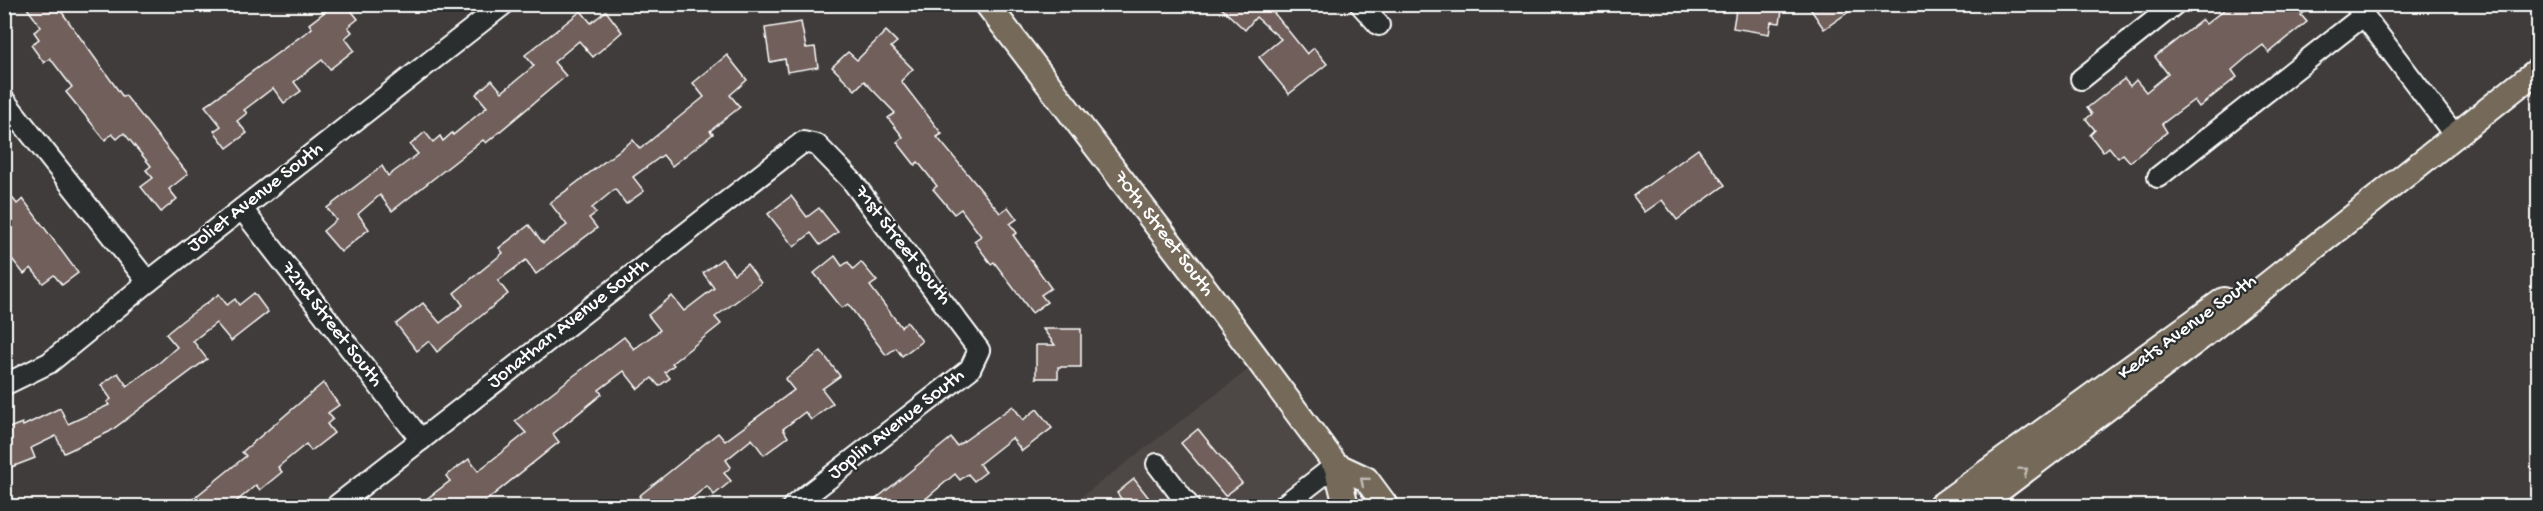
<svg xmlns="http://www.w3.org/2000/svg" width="2543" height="511" font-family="'Gochi Hand',sans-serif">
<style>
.built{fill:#4e4644}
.building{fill:#705e5a;stroke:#fff;stroke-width:1.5}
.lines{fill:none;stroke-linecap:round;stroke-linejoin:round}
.minor-casing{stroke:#fff;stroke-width:24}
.major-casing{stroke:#fff;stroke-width:28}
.minor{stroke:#2a2d2e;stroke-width:20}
.major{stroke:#746a5a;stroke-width:24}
.oneway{stroke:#c0bcb5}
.labels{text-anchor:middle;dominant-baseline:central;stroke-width:4.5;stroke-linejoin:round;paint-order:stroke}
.street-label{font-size:20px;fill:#fff;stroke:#2a2d2e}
</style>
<rect width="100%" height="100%" fill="#3f3c3b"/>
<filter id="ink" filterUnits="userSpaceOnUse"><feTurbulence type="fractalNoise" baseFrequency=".0167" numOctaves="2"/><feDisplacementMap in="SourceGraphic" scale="12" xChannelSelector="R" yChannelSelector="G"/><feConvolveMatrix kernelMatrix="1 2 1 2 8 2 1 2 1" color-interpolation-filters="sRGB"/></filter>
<g filter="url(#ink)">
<polygon class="built" points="1258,362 1336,465 1346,506 1069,506"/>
<g class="building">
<polygon points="24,4 56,4 123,97 125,95 188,174 169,189 177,199 161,212 141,187 153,178 146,170 151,166 124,133 117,139 112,134 105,140 66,92 72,87 50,58 44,63 31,45 39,39 34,32 41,27"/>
<polygon points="335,4 346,4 358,19 348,27 352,32 345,38 354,50 330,69 322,60 294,82 301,91 284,103 273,88 244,110 247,113 237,121 247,133 227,148 214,131 221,126 205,106 312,28 309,24"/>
<polygon points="1217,4 1282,4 1274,13 1307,54 1314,48 1327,64 1289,94 1259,57 1281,39 1256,17 1245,30"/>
<polygon points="1737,4 1783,4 1780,23 1771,22 1769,34 1733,28"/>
<polygon points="1807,4 1860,4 1824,29"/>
<polygon points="2231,4 2315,4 2301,15 2307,22 2269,53 2263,45 2246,58 2232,70 2237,77 2199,107 2194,100 2162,124 2167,132 2130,162 2123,154 2118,158 2109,147 2103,152 2090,135 2095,130 2086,119 2092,114 2087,108 2124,79 2130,86 2136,80 2146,92 2168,74 2155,57 2202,20 2206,24"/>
<polygon points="581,11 591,23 606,11 622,32 593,57 579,41 554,62 566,76 486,143 483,140 392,211 380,195 358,214 369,229 341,252 323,231 336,220 327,208 382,166 388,176 418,154 410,145 425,132 433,142 440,136 443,141 452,133 453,135 487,107 476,94 492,80 502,92 534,66 525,55"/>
<polygon points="801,22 806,48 815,47 818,67 787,72 785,59 770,62 765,28"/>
<polygon points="886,31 897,42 891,47 913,69 901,81 942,134 937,137 1000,213 1008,207 1017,219 1010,224 1017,233 1013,235 1051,288 1041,295 1047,302 1032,313 994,262 991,264 974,241 981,236 961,209 954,214 933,189 937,186 918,162 915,165 897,142 903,137 888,118 895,113 864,81 855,90 832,67 848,52 857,60"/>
<polygon points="727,55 747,80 730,95 740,107 710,131 713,134 672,166 663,155 633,177 644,191 626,204 615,189 592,208 596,213 589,218 597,228 536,274 526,260 498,281 508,294 437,352 429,341 417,351 396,324 423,303 440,323 463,305 454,293 503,253 499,248 529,225 543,243 567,225 550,203 633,140 640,149 704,97 693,83"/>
<polygon points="1698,149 1725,185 1677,220 1662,200 1645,212 1633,196"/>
<polygon points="4,187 17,204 23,199 78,273 62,285 54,275 43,283 31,268 24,274 4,249"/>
<polygon points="791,196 807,217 819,208 838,232 820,245 811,233 794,247 768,214"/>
<polygon points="835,256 842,266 848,262 853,269 861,262 877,281 870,286 901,327 907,322 922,341 902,356 896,348 886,355 848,304 842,308 814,273"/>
<polygon points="722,259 734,274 747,264 761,283 715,317 721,324 672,363 674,365 665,372 670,378 659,386 652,378 638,389 624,371 599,390 602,394 553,434 559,442 478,507 416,507 450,481 446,476 469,459 478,471 526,433 515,421 624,337 634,349 660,330 648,315 672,296 684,311 714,288 703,273"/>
<polygon points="254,293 268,312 231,341 216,323 193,341 207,359 109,432 64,453 56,436 31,448 35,458 4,470 4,430 22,423 23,426 60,408 68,424 109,405 107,402 111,399 101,385 118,373 127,386 160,362 177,347 166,334 182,321 219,294 227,305 235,299 239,305"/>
<polygon points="1043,329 1081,329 1081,367 1058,367 1058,378 1036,378 1036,345 1055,345"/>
<polygon points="821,351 840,376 822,389 833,403 811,420 805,412 783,429 788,437 764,455 752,439 726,460 731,467 724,473 731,481 714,495 707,486 681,507 648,507 639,496 718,433 725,441 794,390 785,379"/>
<polygon points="323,383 339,405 328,413 333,419 327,424 334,433 311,451 306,444 278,467 282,472 260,490 256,485 230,507 183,507 246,456 242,452"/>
<polygon points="1013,406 1023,420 1037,409 1052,428 1022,451 1012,438 979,464 986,472 974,481 968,474 960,480 955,474 916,507 866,507 951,438 957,446"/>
<polygon points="1198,429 1242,483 1225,496 1181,443"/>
<polygon points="1134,479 1156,507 1127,507 1117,493"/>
</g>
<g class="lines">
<defs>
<g id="minor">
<polyline points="1360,4 1379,25"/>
<polyline points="2355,4 2456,137"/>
<polyline points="2081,79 2175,4"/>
<polyline points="4,100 148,282"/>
<polyline points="2158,177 2363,16"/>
<polyline points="242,209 421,440"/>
<polyline points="4,385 49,363 148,282 504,4"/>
<polyline points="1157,464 1189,506"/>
<polyline points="336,506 803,142 817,145 852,181 979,350 970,369 793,506"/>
<polyline points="1283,506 1336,465"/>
</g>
<g id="major">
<path id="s1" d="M987,4L1207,291L1336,465L1346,506"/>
<polyline points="1336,465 1366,479 1386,506"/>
<polyline points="1940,506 2224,300"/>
<polyline points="1978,506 2200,338 2538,70"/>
</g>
</defs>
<use href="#minor" class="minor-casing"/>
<use href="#major" class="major-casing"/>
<use href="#minor" class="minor"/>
<use href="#major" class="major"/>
</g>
<defs><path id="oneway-chevron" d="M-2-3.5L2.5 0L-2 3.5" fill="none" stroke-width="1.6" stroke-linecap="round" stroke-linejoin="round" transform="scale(1.5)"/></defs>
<g class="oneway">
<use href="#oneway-chevron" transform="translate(2024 471) rotate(-37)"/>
<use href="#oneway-chevron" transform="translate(1364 481) rotate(-140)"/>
</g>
</g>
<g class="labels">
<g class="street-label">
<text transform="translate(256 198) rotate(-38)">Joliet Avenue South</text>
<text stroke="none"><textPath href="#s1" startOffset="290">70th Street South</textPath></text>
<text transform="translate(902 246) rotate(52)">71st Street South</text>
<text transform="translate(569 324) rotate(-38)">Jonathan Avenue South</text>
<text transform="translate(331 325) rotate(52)">72nd Street South</text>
<text transform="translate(2188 328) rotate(-36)">Keats Avenue South</text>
<text transform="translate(897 425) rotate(-38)">Joplin Avenue South</text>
</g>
</g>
<rect width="2543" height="511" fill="none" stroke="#2a2d2e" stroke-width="24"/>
<rect x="12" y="12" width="2519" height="487" fill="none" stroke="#fff" stroke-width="2" filter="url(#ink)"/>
</svg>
